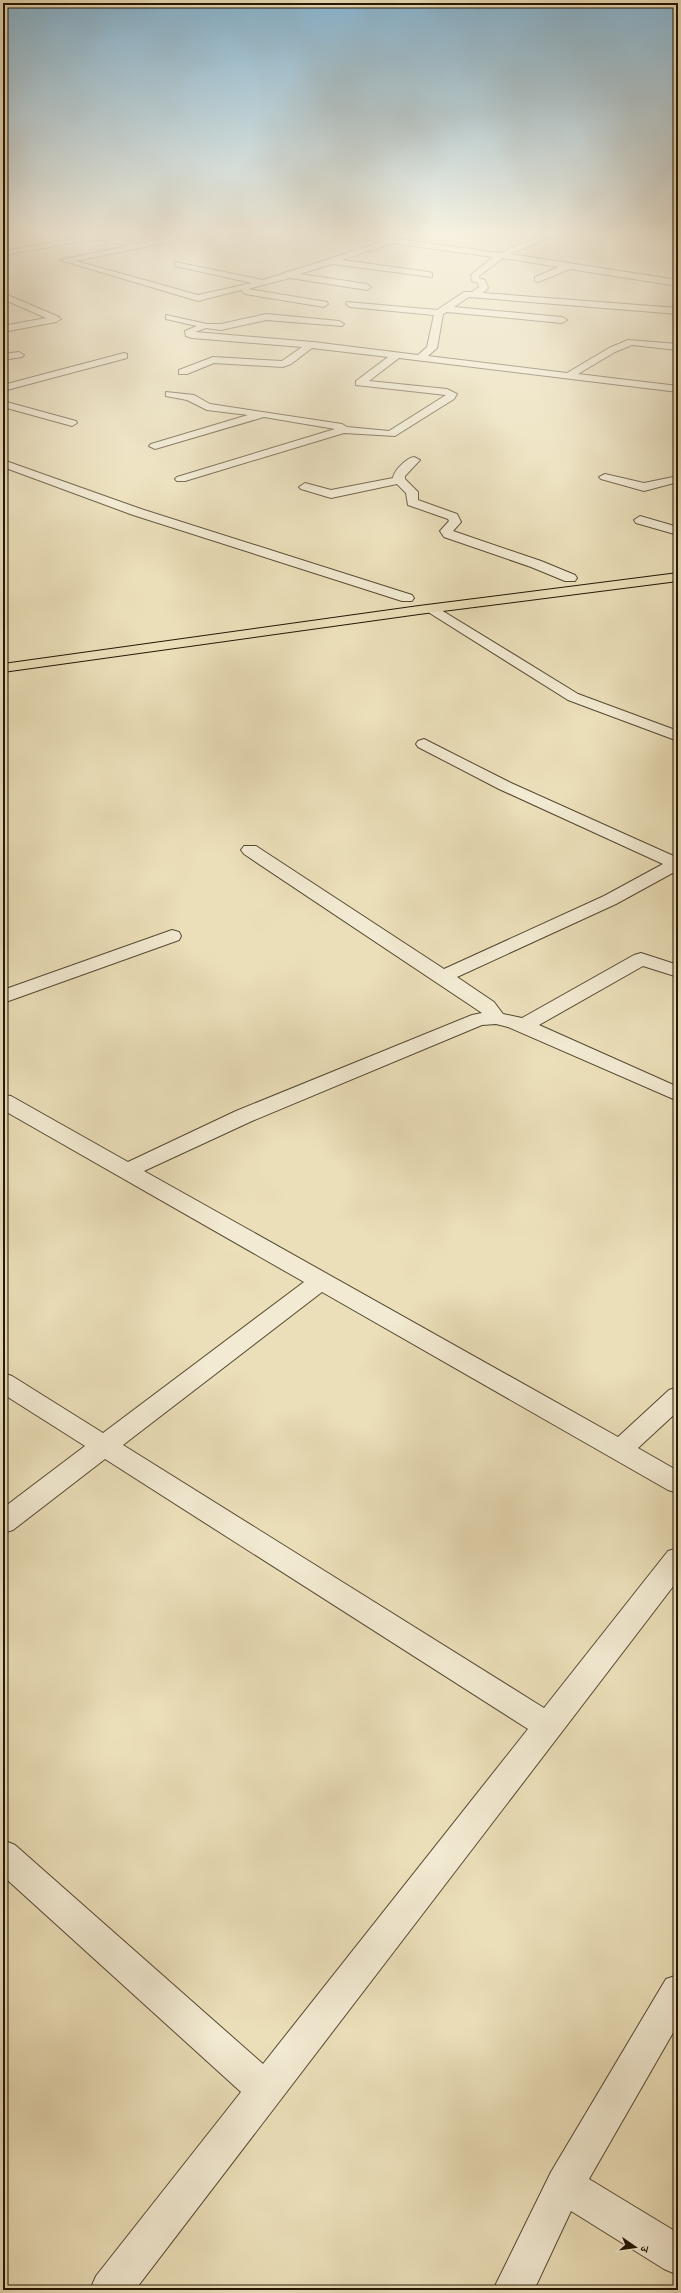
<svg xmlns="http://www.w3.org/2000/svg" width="681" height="2293" font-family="Vollkorn,'Noto Serif Devanagari',serif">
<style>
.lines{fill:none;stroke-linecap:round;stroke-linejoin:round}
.minor-casing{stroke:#554831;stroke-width:2}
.highway-casing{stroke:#231604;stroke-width:2}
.minor{fill:#f2ead2;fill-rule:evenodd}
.highway{fill:#ebdfb9;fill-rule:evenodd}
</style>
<rect width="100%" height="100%" fill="#ebdfb9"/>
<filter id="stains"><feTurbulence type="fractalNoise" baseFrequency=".005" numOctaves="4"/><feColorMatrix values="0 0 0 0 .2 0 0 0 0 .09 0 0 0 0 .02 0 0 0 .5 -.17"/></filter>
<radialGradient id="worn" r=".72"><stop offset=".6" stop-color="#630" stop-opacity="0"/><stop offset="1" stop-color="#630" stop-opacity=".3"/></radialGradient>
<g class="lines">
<defs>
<g id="minor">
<polygon points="185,232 196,232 159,244 76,261 198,295 252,283 175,266 175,262 263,280 382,242 330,234 326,232 344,232 500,253 549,232 555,232 555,235 510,254 678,280 678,286 570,269 538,282 535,281 535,277 559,267 503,258 479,276 479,278 485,280 488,288 483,293 678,308 678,314 469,297 454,307 562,317 567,320 562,323 447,312 443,314 437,348 428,356 567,373 609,348 628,340 678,344 678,350 632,345 615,352 578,374 678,386 678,392 399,358 369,381 447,389 457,394 454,399 395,436 344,433 185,481 177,481 175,479 177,477 335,429 264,417 155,449 149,446 151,444 248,415 207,410 187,400 166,396 166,392 194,395 210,404 342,424 347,427 389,431 446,395 356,385 356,381 388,357 312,348 291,364 283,367 214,363 187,374 179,374 179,370 213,357 282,361 302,347 192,338 186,336 185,331 197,326 166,319 166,315 207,324 221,324 266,314 339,321 344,324 342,326 266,320 221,330 206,328 195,332 313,342 418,355 427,347 434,315 350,307 346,304 347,302 437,310 464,292 472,292 479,287 478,283 472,281 471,275 493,257 392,243 342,260 429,272 432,273 432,277 332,264 300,274 367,284 371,287 367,290 290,278 248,289 327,302 328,304 324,307 245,294 241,290 198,301 60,260 128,246 105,240 90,240 3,255 3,251 90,236 105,236 139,244"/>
<polygon points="3,293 59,317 61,319 56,322 3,332 3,326 46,318 3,299"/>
<polygon points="19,352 24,355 22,357 3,360 3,354"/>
<polygon points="124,353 127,354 127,358 3,391 3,385"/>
<polygon points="3,401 76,421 77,423 72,426 3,407"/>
<path d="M414,457L420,460L405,476V479L418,492V500L457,514L461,522L453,531L541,561L575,575L577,578L575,581H565L531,567L444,537L440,531L449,521L448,519L408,505L406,493L397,484L331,498L301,489L299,487L305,483L331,490L393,478C394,470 407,458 414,457Z"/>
<polygon points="3,460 141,509 412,595 414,598 412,601 402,601 133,515 3,467"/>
<polygon points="605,474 644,483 678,476 678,482 644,491 601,479 599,477"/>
<polygon points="640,516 678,527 678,535 636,523 634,520"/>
<polygon points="433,605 578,694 678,731 678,741 568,700 428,612 426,609 428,606"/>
<polygon points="424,739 511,783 678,858 678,870 616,904 457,977 494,1002 503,1014 522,1018 634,955 641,953 678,965 678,977 643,966 539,1025 678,1087 678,1101 508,1027 496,1024 482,1025 252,1121 144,1171 618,1437 669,1390 678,1387 678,1411 638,1448 678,1471 678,1493 668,1490 322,1292 123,1445 544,1708 668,1551 678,1548 678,1580 135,2290 90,2290 96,2276 241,2092 3,1876 3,1840 15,1845 263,2064 528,1729 105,1459 13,1530 3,1533 3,1508 85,1446 3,1394 3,1373 12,1376 103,1433 304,1282 3,1110 3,1095 11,1096 128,1162 236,1111 472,1015 482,1013 244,854 241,850 244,846 256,846 444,969 604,896 663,864 499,789 418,747 416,744 418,741"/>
<polygon points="172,930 179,932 181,936 179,940 3,1003 3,990"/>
<polygon points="678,1975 678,2024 589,2179 678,2233 678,2275 664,2269 571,2211 534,2290 493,2290 551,2172 666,1979"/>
</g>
<polygon id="highway" points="678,573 678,581 419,614 3,672 3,664 419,606"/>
</defs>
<use href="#minor" class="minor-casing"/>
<use href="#highway" class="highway-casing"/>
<use href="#minor" class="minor"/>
<use href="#highway" class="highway"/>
</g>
<linearGradient id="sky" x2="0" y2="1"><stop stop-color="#88b7d4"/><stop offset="0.42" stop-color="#f6f1e0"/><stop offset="1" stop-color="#f6f1e0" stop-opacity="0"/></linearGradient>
<rect width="681" height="553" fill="url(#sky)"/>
<rect width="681" height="2293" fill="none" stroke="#ebdfb9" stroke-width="16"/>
<rect x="4" y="4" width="673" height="2285" fill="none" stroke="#231604" stroke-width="2"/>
<rect x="8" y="8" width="665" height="2277" fill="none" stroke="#231604"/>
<g transform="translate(635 2247) rotate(103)" stroke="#f2ead2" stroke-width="3" paint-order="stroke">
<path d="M0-3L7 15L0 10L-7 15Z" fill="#231604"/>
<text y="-6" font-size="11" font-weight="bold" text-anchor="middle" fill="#231604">उ</text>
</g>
<rect width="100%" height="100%" filter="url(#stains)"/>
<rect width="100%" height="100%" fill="url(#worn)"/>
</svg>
